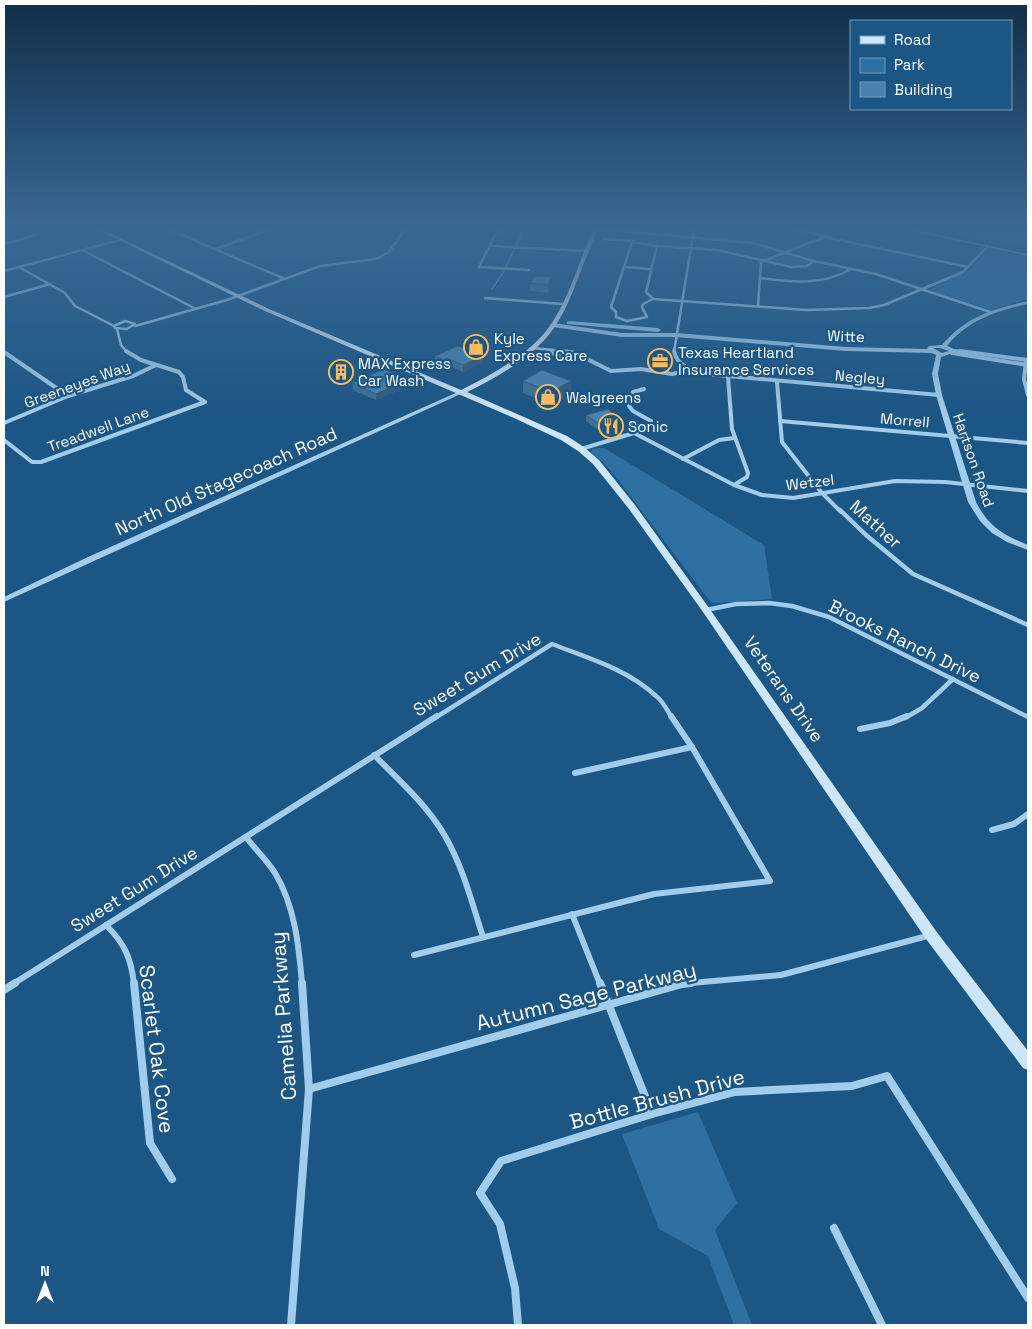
<svg xmlns="http://www.w3.org/2000/svg" width="1032" height="1329" font-family="'Space Grotesk',sans-serif">
<style>
.green{fill:#2f70a2}
.lines{fill:none;stroke-linecap:round;stroke-linejoin:round}
.stream{stroke:#95c8ed;stroke-width:1}
.minor-far4{stroke:#a2cceb;stroke-width:2.5}
.minor-far3{stroke:#a2cceb;stroke-width:4}
.minor-far2{stroke:#a2cceb;stroke-width:4.5}
.minor-far1{stroke:#a2cceb;stroke-width:6}
.minor{stroke:#a2cceb;stroke-width:8}
.tertiary{fill:#a2cceb;fill-rule:evenodd}
.secondary{fill:#cde5f8;fill-rule:evenodd}
.wall{fill:#3f7096}
.shaded-wall{fill:#335b7a}
.building{fill:#4982af;stroke:#335b7a}
.labels{text-anchor:middle;dominant-baseline:central;stroke-width:4.5;stroke-linejoin:round;paint-order:stroke}
.far-street-label{font-size:15px;fill:#fff;stroke:#1c5684}
.far-poi-label{font-size:15px;fill:#fff;stroke:#1c5684;text-anchor:start}
.street-label{font-size:18px;fill:#fff;stroke:#1c5684}
.near-street-label{font-size:21px;fill:#fff;stroke:#1c5684}
</style>
<rect width="100%" height="100%" fill="#1c5684"/>
<g class="green">
<polygon points="919,229 1028,229 1028,241 981,240"/>
<polygon points="989,248 1028,257 1028,299 991,310 929,290 968,270"/>
<polygon points="784,252 813,261 799,267 764,260"/>
<polygon points="598,448 604,448 764,545 772,599 713,603 709,600 619,481 603,462 591,452 592,449"/>
<polygon points="698,1112 737,1203 715,1230 752,1325 734,1325 708,1256 659,1229 622,1134"/>
</g>
<g class="lines">
<g class="stream">
<polyline points="516,245 520,238 521,229"/>
<polyline points="506,267 515,248"/>
<polyline points="492,289 505,270"/>
</g>
<g class="minor-far4">
<polyline points="168,229 285,279"/>
<polyline points="498,229 479,267 529,270"/>
<polyline points="546,229 550,229"/>
<polyline points="599,229 753,243 814,261 876,274 990,312"/>
<polyline points="794,229 820,235"/>
<polygon points="820,235 831,237 822,238"/>
<polyline points="830,238 968,267"/>
<polyline points="604,239 634,241"/>
<polygon points="632,242 657,246 646,292 653,299 643,304 642,307 647,317 627,321 616,317 616,312 611,307"/>
<polyline points="4,244 36,235"/>
<polyline points="491,246 586,251"/>
<polyline points="657,246 717,250 792,267 807,266 814,261"/>
<polyline points="215,249 271,229"/>
<polyline points="82,250 196,309"/>
<polyline points="19,267 65,293 75,306 114,326"/>
<polyline points="624,267 651,269"/>
<polyline points="4,271 120,240"/>
<path d="M760,278C791,282 823,286 851,269"/>
<polyline points="4,297 50,284"/>
<polyline points="485,298 563,304"/>
<polyline points="653,299 806,310 869,308 884,305 963,272 988,246"/>
<polyline points="758,306 761,262 822,238"/>
<polygon points="125,321 135,324 127,329 115,328 114,326"/>
<polyline points="135,326 227,300 320,266 376,259 389,252 405,229"/>
<polyline points="117,329 121,345 127,352"/>
<polyline points="532,348 575,352"/>
<polyline points="952,350 970,352"/>
<polyline points="674,352 694,229"/>
</g>
<g class="minor-far3">
<polyline points="126,351 141,360 179,372 183,377 186,390 205,402"/>
<polyline points="563,351 586,355 585,358 611,371 641,369 672,374 690,370"/>
<path d="M674,351C677,366 691,370 705,374L939,395"/>
<polyline points="960,351 1028,360"/>
<polyline points="4,352 68,396"/>
<polyline points="548,352 573,359 585,358"/>
<polyline points="952,353 1028,365"/>
<polyline points="1026,362 1024,379 1028,395"/>
<polyline points="728,377 732,429 748,473 747,477 734,485"/>
<polyline points="777,382 782,442 822,493 841,512"/>
<polyline points="780,421 1028,443"/>
<polyline points="4,423 68,396 133,376 156,365"/>
<polyline points="634,433 648,426 651,421 633,411 629,406 633,392 644,389"/>
<polyline points="4,440 32,462 41,462 205,402"/>
<polyline points="581,449 634,433 734,485 762,495 793,498 895,481 945,482 1028,491"/>
<polyline points="683,459 719,440 734,438"/>
</g>
<g class="minor-far2">
<polyline points="840,510 866,535 913,574 1028,625"/>
<polyline points="706,610 736,604 769,603 792,606 829,617 1028,717"/>
<path d="M435,718L552,644C588,658 627,669 656,696C663,701 667,710 672,718"/>
<polyline points="905,718 922,708 953,679"/>
</g>
<g class="minor-far1">
<polyline points="860,729 890,723 907,716"/>
<path d="M374,755C399,780 427,805 445,836C463,867 472,903 483,937"/>
<polyline points="575,773 692,747"/>
<polyline points="992,830 1014,824 1028,814"/>
<path d="M246,837C255,849 267,860 275,873C295,906 299,947 302,984"/>
<polyline points="572,914 600,984"/>
<path d="M106,925C125,944 131,958 134,984"/>
<polyline points="414,955 654,894 770,881 692,747 671,716"/>
<polyline points="13,984 437,716"/>
<polyline points="680,984 781,975 931,935"/>
</g>
<g class="minor">
<polyline points="134,983 150,1143 172,1179"/>
<polyline points="600,983 652,1114"/>
<polyline points="4,990 15,983"/>
<polyline points="309,1089 682,984 691,983"/>
<polyline points="834,1228 882,1325"/>
<polyline points="291,1325 309,1089 302,983"/>
<polyline points="518,1325 515,1288 500,1224 480,1193 501,1161 652,1114 735,1092 852,1086 887,1076 1028,1298"/>
</g>
<g class="tertiary">
<polygon points="904,229 910,229 1028,254 1028,256"/>
<path d="M1028,301V304C996,311 968,320 947,346L952,348L956,352L941,357L938,374L942,395L976,502C988,526 1003,535 1028,545V550L1007,542L992,533L980,521L968,502L936,395L932,374L936,355L931,353L846,351L676,337H622L553,327L550,325L553,323L622,333H676L846,347L927,349L929,346L942,345C966,317 993,309 1028,301ZM933,348H940L949,351L942,353Z"/>
<polygon points="569,321 658,328 661,330 658,332 567,324 567,322"/>
<polygon points="460,391 465,392 4,602 4,597 88,557"/>
</g>
<path class="secondary" d="M96,229H101L269,309L461,390C491,375 525,357 546,331C568,304 579,261 593,229H597C594,241 587,255 582,268C575,285 569,304 559,320C540,354 501,375 467,392L567,436L584,447L599,460L635,505L709,608L936,931L1028,1051V1070L1023,1068L926,939L703,612L629,509L593,464L578,451L561,440L514,418L265,311Z"/>
</g>
<g class="wall">
<polygon points="551,277 551,285 548,293 530,291 530,283"/>
<polygon points="435,356 483,362 463,372 447,365 444,366 435,363"/>
<polygon points="407,380 408,386 376,400 353,390 352,383"/>
<polygon points="523,381 571,381 571,393 551,404 523,393"/>
<polygon points="586,415 623,420 623,426 601,432 586,421"/>
</g>
<g class="shaded-wall">
<polygon points="551,277 551,285 548,293 548,285"/>
<polygon points="482,356 483,362 463,372 463,365"/>
<polygon points="447,358 447,365 444,366 444,360"/>
<polygon points="407,380 408,386 376,400 376,394"/>
<polygon points="571,381 571,393 551,404 551,392"/>
<polygon points="623,420 623,426 601,432 602,426"/>
</g>
<g class="building">
<polygon points="534,276 551,277 548,285 530,283"/>
<polygon points="458,346 482,356 463,365 447,358 444,360 435,356"/>
<polygon points="384,369 407,380 376,394 352,383"/>
<polygon points="542,370 571,381 551,392 523,381"/>
<polygon points="608,409 623,420 602,426 586,415"/>
</g>
<linearGradient id="sky" x2="0" y2="1"><stop stop-color="#0f2f49"/><stop offset="0.55" stop-color="#3a6894"/><stop offset="1" stop-color="#3a6894" stop-opacity="0"/></linearGradient>
<rect width="1032" height="415" fill="url(#sky)"/>
<defs>
<symbol id="shop-ring" viewBox="-11 -11 22 22"><circle r="9.5" fill="#1c5684" stroke="#fbbb5f" stroke-width="1.5"/><path d="M-5-2.5h2.3a2.7 3.5 0 0 1 5.4 0H5L5.5 6h-11ZM-1.5-2.5h3a1.5 2.3 0 0 0-3 0Z" fill="#fbbb5f"/></symbol>
<symbol id="office-ring" viewBox="-11 -11 22 22"><circle r="9.5" fill="#1c5684" stroke="#fbbb5f" stroke-width="1.5"/><path d="M-6-3h4V-5.5h4V-3h4V5H-6ZM-1-4.5V-3h2v-1.5ZM-6 0V1H6V0Z" fill="#fbbb5f"/></symbol>
<symbol id="building-ring" viewBox="-11 -11 22 22"><circle r="9.5" fill="#1c5684" stroke="#fbbb5f" stroke-width="1.5"/><path d="M-4-6H4V6H1V3H-1V6H-4ZM-2.5-4.3h1.7v1.8h-1.7ZM.8-4.3h1.7v1.8H.8ZM-2.5-1h1.7V.8h-1.7ZM.8-1h1.7V.8H.8Z" fill="#fbbb5f"/></symbol>
<symbol id="restaurant-ring" viewBox="-11 -11 22 22"><circle r="9.5" fill="#1c5684" stroke="#fbbb5f" stroke-width="1.5"/><path d="M-5-6h1v4h1v-4h1v4h1v-4h1v5L-1.5 .5V6h-2V.5L-5-1ZM5-6V6H3V1.5H1.5Q1.5-4 5-6Z" fill="#fbbb5f"/></symbol>
</defs>
<g fill-rule="evenodd">
<use href="#shop-ring" x="462" y="333" width="28" height="28"/>
<use href="#office-ring" x="646" y="347" width="28" height="28"/>
<use href="#building-ring" x="327" y="358" width="28" height="28"/>
<use href="#shop-ring" x="534" y="383" width="28" height="28"/>
<use href="#restaurant-ring" x="597" y="412" width="28" height="28"/>
</g>
<g class="labels">
<g class="far-street-label">
<text transform="translate(846 336) rotate(2)">Witte</text>
<text transform="translate(860 377) rotate(5)">Negley</text>
<text transform="translate(77 384) rotate(-20)">Greeneyes Way</text>
<text transform="translate(905 420) rotate(5)">Morrell</text>
<text transform="translate(98 429) rotate(-20)">Treadwell Lane</text>
<text transform="translate(974 460) rotate(71)">Hartson Road</text>
<text transform="translate(810 482) rotate(-7)">Wetzel</text>
</g>
<g class="far-poi-label">
<text x="494" y="338">Kyle<tspan x="494" dy="17">Express Care</tspan></text>
<text x="678" y="352">Texas Heartland<tspan x="678" dy="17">Insurance Services</tspan></text>
<text x="358" y="363">MAX Express<tspan x="358" dy="17">Car Wash</tspan></text>
<text x="566" y="397">Walgreens</text>
<text x="628" y="426">Sonic</text>
</g>
<g class="street-label">
<text transform="translate(226 481) rotate(-24)">North Old Stagecoach Road</text>
<text transform="translate(876 524) rotate(42)">Mather</text>
<text transform="translate(905 641) rotate(26)">Brooks Ranch Drive</text>
<text transform="translate(477 674) rotate(-31)">Sweet Gum Drive</text>
<text transform="translate(784 689) rotate(55)">Veterans Drive</text>
<text transform="translate(134 889) rotate(-32)">Sweet Gum Drive</text>
</g>
<g class="near-street-label">
<text transform="translate(586 996) rotate(-14)">Autumn Sage Parkway</text>
<text transform="translate(283 1016) rotate(-94)">Camelia Parkway</text>
<text transform="translate(157 1049) rotate(83)">Scarlet Oak Cove</text>
<text transform="translate(657 1099) rotate(-15)">Bottle Brush Drive</text>
</g>
</g>
<rect width="1032" height="1329" fill="none" stroke="#ffffff" stroke-width="10"/>
<rect x="850" y="20" width="162" height="90" fill="#1c5684" stroke="#779ab5"/>
<rect x="860" y="36" width="25" height="8" fill="#cde5f8" stroke="#779ab5"/>
<text x="894" y="45" font-size="15" fill="#ffffff">Road</text>
<rect x="860" y="58" width="25" height="15" fill="#2f70a2" stroke="#779ab5"/>
<text x="894" y="70" font-size="15" fill="#ffffff">Park</text>
<rect x="860" y="82" width="25" height="15" fill="#4982af" stroke="#779ab5"/>
<text x="894" y="95" font-size="15" fill="#ffffff">Building</text>
<g transform="translate(45 1284)" stroke="#1c5684" stroke-width="4" paint-order="stroke">
<path d="M0-4L9 19L0 12L-9 19Z" fill="#ffffff"/>
<text y="-8" font-size="14" font-weight="bold" text-anchor="middle" fill="#ffffff">N</text>
</g>
</svg>
